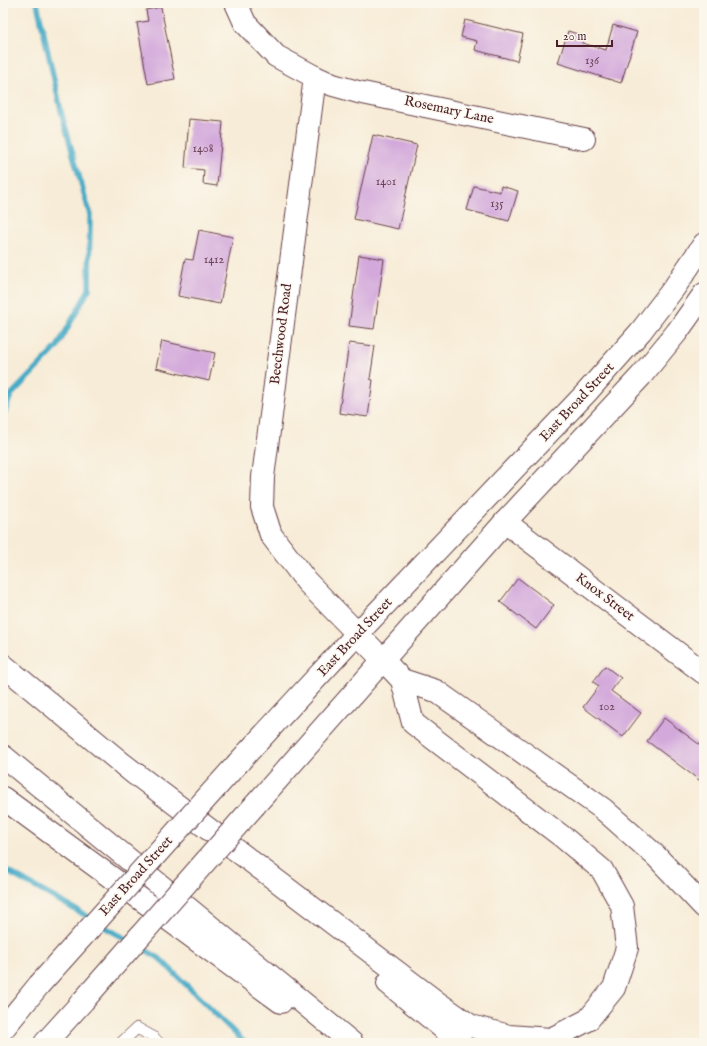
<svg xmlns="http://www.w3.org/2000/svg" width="707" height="1046" font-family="'IM FELL English',serif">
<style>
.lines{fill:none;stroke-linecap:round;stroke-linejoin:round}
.stream{stroke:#47abc7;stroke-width:5.5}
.building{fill:#d3a9db}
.service-casing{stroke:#643e45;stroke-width:12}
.minor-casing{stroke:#643e45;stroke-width:24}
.secondary-casing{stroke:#643e45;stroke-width:24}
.motorway-casing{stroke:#643e45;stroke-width:24}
.service{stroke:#fff;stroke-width:11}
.minor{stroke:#fff;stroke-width:22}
.secondary{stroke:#fff;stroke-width:22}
.motorway{stroke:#fff;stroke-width:22}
.secondary-bridge-casing{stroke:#643e45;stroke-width:24;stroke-linecap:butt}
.secondary-bridge{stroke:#fff;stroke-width:22}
.labels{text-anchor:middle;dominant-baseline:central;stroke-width:3;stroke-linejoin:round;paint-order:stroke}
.number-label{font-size:12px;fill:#6c4257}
.street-label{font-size:14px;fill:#4a1f2b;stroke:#fbf7ec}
</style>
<rect width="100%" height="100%" fill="#fbf7ec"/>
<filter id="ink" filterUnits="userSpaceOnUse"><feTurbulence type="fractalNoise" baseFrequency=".025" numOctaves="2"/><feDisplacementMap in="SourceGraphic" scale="8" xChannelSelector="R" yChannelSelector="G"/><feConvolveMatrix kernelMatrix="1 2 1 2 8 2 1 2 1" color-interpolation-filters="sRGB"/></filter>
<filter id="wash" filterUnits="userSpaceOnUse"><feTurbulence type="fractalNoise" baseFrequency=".012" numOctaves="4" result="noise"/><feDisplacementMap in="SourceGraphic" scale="16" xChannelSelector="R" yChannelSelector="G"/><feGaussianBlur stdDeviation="0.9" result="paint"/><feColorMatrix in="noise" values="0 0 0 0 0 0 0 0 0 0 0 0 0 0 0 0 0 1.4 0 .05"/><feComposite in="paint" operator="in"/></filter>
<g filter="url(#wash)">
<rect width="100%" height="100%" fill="#f7ecd7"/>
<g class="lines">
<g class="stream">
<polyline points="3,417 11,395 57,347 89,289 90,215 62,115 37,3"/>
<polyline points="3,869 92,919"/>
<polyline points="99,924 130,941"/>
<polyline points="137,945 159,958 245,1043"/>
</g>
</g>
<g id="blocks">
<g class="building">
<polygon points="161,7 175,79 148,84 137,23 148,21 146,10"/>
<polygon points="465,20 523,34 517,61 475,50 477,41 461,37"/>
<polygon points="613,25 637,32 621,83 558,63 568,31 584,36 582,43 606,50"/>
<polygon points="189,119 223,122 217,186 203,184 204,170 185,168"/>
<polygon points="373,135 417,145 398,229 354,219"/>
<polygon points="474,186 500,192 501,186 518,191 509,221 467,210"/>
<polygon points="199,230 233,237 220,304 178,296 185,259 193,260"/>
<polygon points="359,255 384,259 374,329 349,326"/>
<polygon points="162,341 215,353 209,381 156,368"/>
<polygon points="349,343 375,346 370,379 373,380 368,417 339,413"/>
<polygon points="518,578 554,605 536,629 500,602"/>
<polygon points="605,666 621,678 611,691 641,713 623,737 583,707 599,686 593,682"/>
<polygon points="664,718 704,748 704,781 703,783 647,741"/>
</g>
</g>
</g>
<g filter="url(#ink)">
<use href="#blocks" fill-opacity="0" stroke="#643e45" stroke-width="1"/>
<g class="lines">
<defs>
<polyline id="service" points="121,1043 137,1028 153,1037 159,1043"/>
<g id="minor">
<polyline points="236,3 245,23 276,56 315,77 333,85 358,92 584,139"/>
<polyline points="315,77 263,477 262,507 271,535 307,582 383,660"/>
<polyline points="505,522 704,673"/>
</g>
<g id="secondary">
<polyline points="238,763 357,634 587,392 641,331 674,288 704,244"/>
<polyline points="255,805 505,522 641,376 677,332 704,294"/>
<polyline points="3,1029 39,985"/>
<polyline points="45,1043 83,1001"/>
</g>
<g id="motorway">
<polyline points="383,660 402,680 436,691 603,809 656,856 704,907"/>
<polyline points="3,665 136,775"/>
<polyline points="3,756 352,1043"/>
<polyline points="124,765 438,1003 471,1026 509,1036 551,1039 588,1020 614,988 627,948 622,906 602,870 564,838 413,723 402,680"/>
<polyline points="3,798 281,1002"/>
<polyline points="388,983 461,1043"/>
</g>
</defs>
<use href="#service" class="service-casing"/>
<use href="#minor" class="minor-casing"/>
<use href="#secondary" class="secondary-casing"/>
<use href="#motorway" class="motorway-casing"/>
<use href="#service" class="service"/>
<use href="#minor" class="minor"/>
<use href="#secondary" class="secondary"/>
<use href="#motorway" class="motorway"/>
<defs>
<g id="secondary-bridge">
<polyline points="39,985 238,763"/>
<polyline points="83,1001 255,805"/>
</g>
</defs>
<use href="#secondary-bridge" class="secondary-bridge-casing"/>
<use href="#secondary-bridge" class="secondary-bridge"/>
</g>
</g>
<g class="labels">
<g class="number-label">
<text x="592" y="60">136</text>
<text x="203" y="148">1408</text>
<text x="386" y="181">1401</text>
<text x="497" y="203">135</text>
<text x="214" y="259">1412</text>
<text x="607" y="706">102</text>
</g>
<g class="street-label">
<text transform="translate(449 110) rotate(12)">Rosemary Lane</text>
<text transform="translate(281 334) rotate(-83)">Beechwood Road</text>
<text transform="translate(577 402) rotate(-47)">East Broad Street</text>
<text transform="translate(605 597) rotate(37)">Knox Street</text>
<text transform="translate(355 637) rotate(-47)">East Broad Street</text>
<text transform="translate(136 876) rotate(-48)">East Broad Street</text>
</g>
</g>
<rect width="707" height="1046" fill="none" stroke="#fbf7ec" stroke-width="16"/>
<path d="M557 40v6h55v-6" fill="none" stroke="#4a1f2b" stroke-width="2"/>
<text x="563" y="40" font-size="12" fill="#4a1f2b" stroke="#fbf7ec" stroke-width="3" paint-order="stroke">20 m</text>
</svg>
